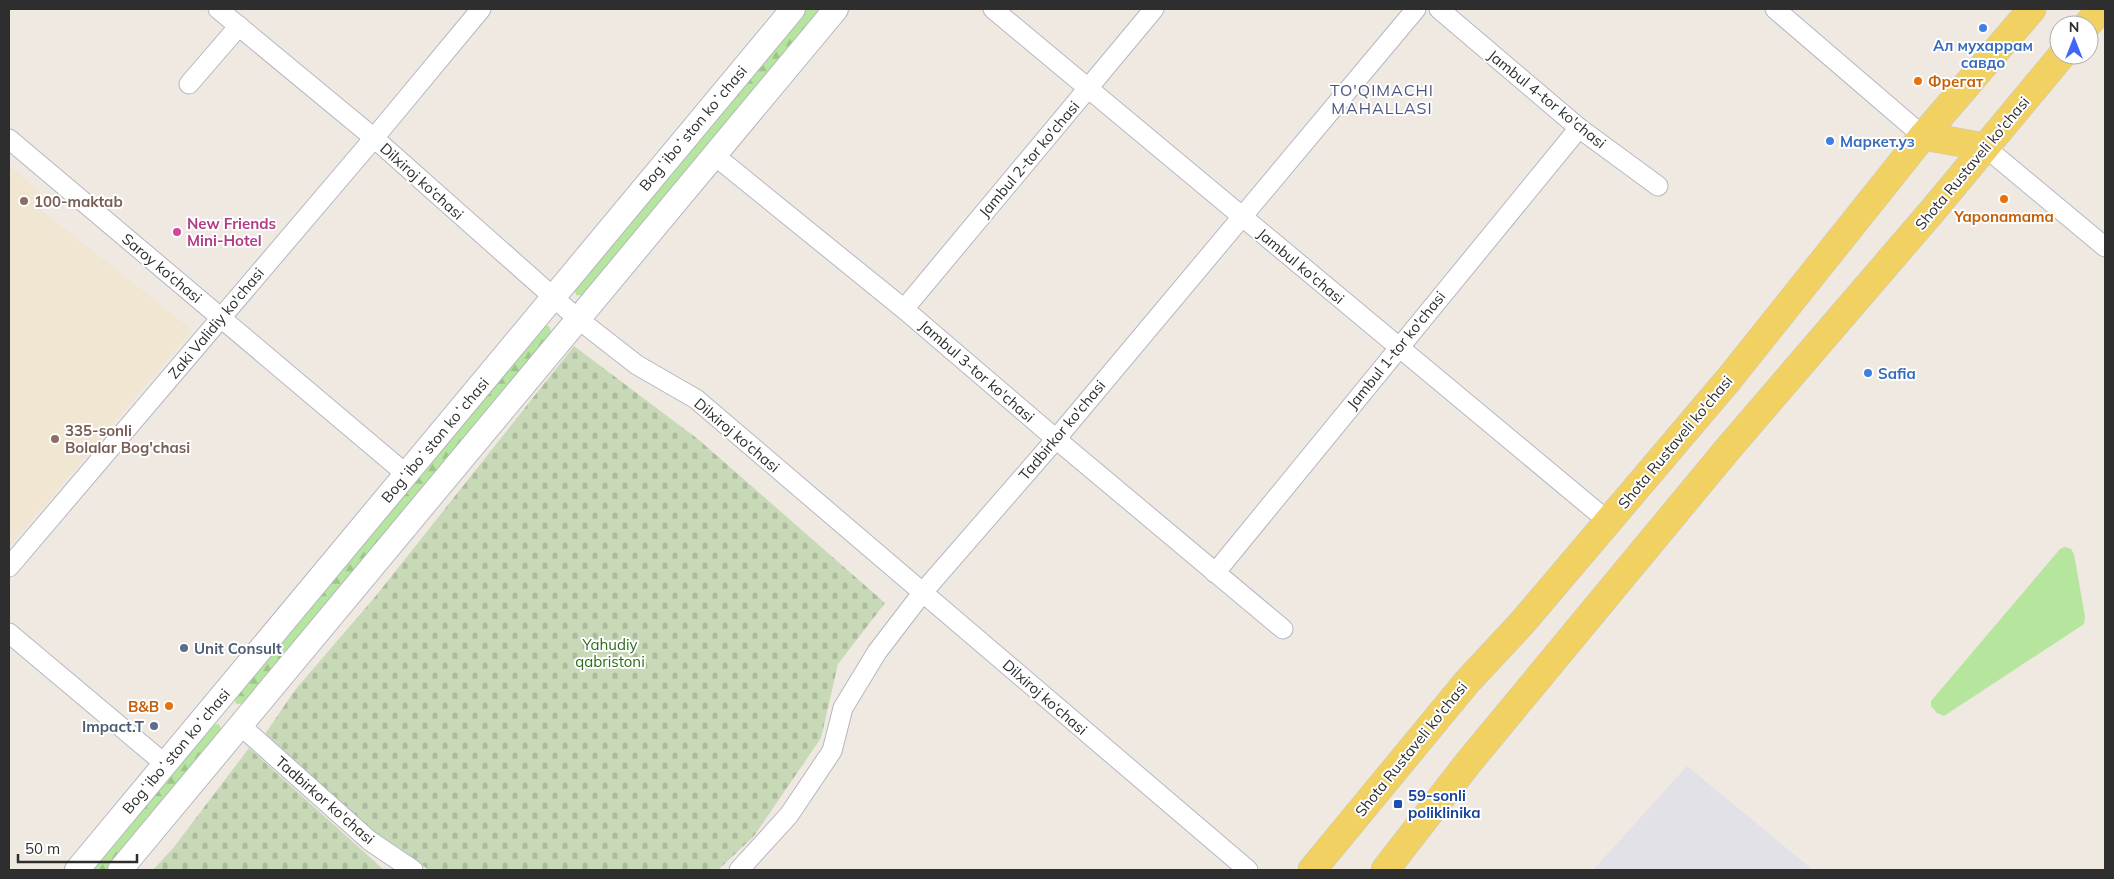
<svg xmlns="http://www.w3.org/2000/svg" width="2114" height="879" font-family="Mulish,sans-serif">
<style>
.industrial{fill:#e3e1e8}
.education{fill:#f0e6d1}
.grass{fill:#b6e59e}
.forest{fill:url(#forest-firs)}
.cemetery{fill:url(#cemetery-stones)}
.lines{fill:none;stroke-linecap:round;stroke-linejoin:round}
.minor-casing{stroke:#b4b7c1;stroke-width:21}
.tertiary-casing{stroke:#b4b7c1;stroke-width:26}
.primary-casing{stroke:#c9c9c9;stroke-width:29}
.minor{stroke:#fff;stroke-width:19}
.tertiary{stroke:#fff;stroke-width:24}
.primary{stroke:#f2d163;stroke-width:28}
.shop-dot{fill:#3f7fe0;stroke:#fff;stroke-width:2}
.food-dot{fill:#e8710a;stroke:#fff;stroke-width:2}
.education-dot{fill:#8d6e63;stroke:#fff;stroke-width:2}
.hotel-dot{fill:#d1479c;stroke:#fff;stroke-width:2}
.service-dot{fill:#5c6f8a;stroke:#fff;stroke-width:2}
.transit-dot{fill:#1a4fb4;stroke:#fff;stroke-width:2}
.labels{text-anchor:middle;dominant-baseline:central;stroke-width:4;stroke-linejoin:round;paint-order:stroke}
.shop-label{font-size:15px;font-weight:bold;fill:#366cbe;stroke:#fff;text-anchor:start}
.food-label{font-size:15px;font-weight:bold;fill:#c56008;stroke:#fff;text-anchor:start}
.street-label{font-size:15px;fill:#2e2e2e;stroke:#fff}
.education-label{font-size:15px;font-weight:bold;fill:#785e54;stroke:#fff;text-anchor:start}
.hotel-label{font-size:15px;font-weight:bold;fill:#b23c85;stroke:#fff;text-anchor:start}
.park-label{font-size:15px;fill:#2c6e1b;stroke:#fff}
.service-label{font-size:15px;font-weight:bold;fill:#4e5e75;stroke:#fff;text-anchor:start}
.transit-label{font-size:15px;font-weight:bold;fill:#164399;stroke:#fff;text-anchor:start}
.neighbourhood-label{font-size:16px;letter-spacing:1px;fill:#4d5680;stroke:#fff}
</style>
<defs>
<pattern id="forest-firs" width="22" height="20" patternUnits="userSpaceOnUse" patternTransform="scale(1.25)"><rect width="22" height="20" fill="#b6e59e"/><path d="M5 1l3.5 6h-7zM16 11l3.5 6h-7z" fill="#9dc588"/></pattern>
<pattern id="cemetery-stones" width="16" height="16" patternUnits="userSpaceOnUse" patternTransform="scale(1.25)"><rect width="16" height="16" fill="#c8d9b8"/><path d="M2 7V4a2 2 0 0 1 4 0v3zM10 15v-3a2 2 0 0 1 4 0v3z" fill="#acbb9e"/></pattern>
</defs>
<rect width="100%" height="100%" fill="#efe9e1"/>
<polygon class="industrial" points="1687,766 1813,870 1593,870"/>
<polygon class="education" points="9,166 43,195 36,206 192,330 9,547"/>
<g class="grass">
<polygon points="705,127 710,147 585,296 576,295 573,285"/>
<polygon points="2065,547 2071,549 2074,554 2085,617 2084,624 1944,716 1937,713 1931,706 1931,701 2060,549"/>
</g>
<g class="forest">
<polygon points="804,9 823,9 710,147 705,127"/>
<polygon points="538,325 549,326 552,334 250,703 236,704 234,693"/>
<polygon points="219,724 223,733 110,870 91,870 210,725"/>
</g>
<g class="cemetery">
<polygon points="574,346 699,440 885,603 838,664 821,738 754,836 718,870 429,870 365,826 263,737 295,690 375,597"/>
<polygon points="249,748 384,870 153,870 174,847"/>
</g>
<g class="lines">
<defs>
<g id="minor">
<polyline points="218,9 374,138 578,319 637,365 696,399 1248,870"/>
<polyline points="993,9 1609,522"/>
<polyline points="1439,9 1579,128 1658,186"/>
<polyline points="1775,9 1923,136"/>
<polyline points="189,84 239,26"/>
<polyline points="9,139 406,474"/>
<polyline points="1985,147 2105,247"/>
<polyline points="714,155 904,309 1056,439 1283,629"/>
<polyline points="904,309 1154,9"/>
<polyline points="9,567 374,138 481,9"/>
<polyline points="1215,573 1579,128"/>
<polyline points="9,633 165,764"/>
<polyline points="241,726 370,841 413,870"/>
<polyline points="739,870 789,815 832,751 843,708 877,652 923,592 1056,439 1416,9"/>
</g>
<g id="tertiary">
<polyline points="77,870 793,9"/>
<polyline points="120,870 836,9"/>
</g>
<g id="primary">
<polyline points="2087,25 2101,9"/>
<polyline points="1923,136 1985,147"/>
<polyline points="1312,870 1467,682 1522,623 1729,379 1923,136 2032,9"/>
<polyline points="1385,870 1468,763 1727,450 1934,209 2062,55"/>
</g>
</defs>
<use href="#minor" class="minor-casing"/>
<use href="#tertiary" class="tertiary-casing"/>
<use href="#primary" class="primary-casing"/>
<use href="#minor" class="minor"/>
<use href="#tertiary" class="tertiary"/>
<use href="#primary" class="primary"/>
</g>
<g class="shop-dot">
<circle cx="1983" cy="28" r="5"/>
<circle cx="1830" cy="141" r="5"/>
<circle cx="1868" cy="373" r="5"/>
</g>
<g class="food-dot">
<circle cx="1918" cy="81" r="5"/>
<circle cx="2004" cy="199" r="5"/>
<circle cx="169" cy="706" r="5"/>
</g>
<g class="education-dot">
<circle cx="24" cy="201" r="5"/>
<circle cx="55" cy="439" r="5"/>
</g>
<circle class="hotel-dot" cx="177" cy="232" r="5"/>
<g class="service-dot">
<circle cx="184" cy="648" r="5"/>
<circle cx="154" cy="726" r="5"/>
</g>
<rect class="transit-dot" x="1393" y="799" width="10" height="10" rx="2.5"/>
<g class="labels">
<g class="shop-label">
<text x="1983" y="45" text-anchor="middle">Ал мухаррам<tspan x="1983" dy="17">савдо</tspan></text>
<text x="1840" y="141">Маркет.уз</text>
<text x="1878" y="373">Safia</text>
</g>
<g class="food-label">
<text x="1928" y="81">Фрегат</text>
<text x="2004" y="216" text-anchor="middle">Yaponamama</text>
<text x="159" y="706" text-anchor="end">B&amp;B</text>
</g>
<g class="street-label">
<text transform="translate(1547 99) rotate(39)">Jambul 4-tor ko'chasi</text>
<text transform="translate(693 128) rotate(-50)">Bogʻiboʻston koʻchasi</text>
<text transform="translate(1029 159) rotate(-50)">Jambul 2-tor ko'chasi</text>
<text transform="translate(1972 163) rotate(-50)">Shota Rustaveli ko'chasi</text>
<text transform="translate(422 181) rotate(42)">Dilxiroj ko‘chasi</text>
<text transform="translate(1301 266) rotate(40)">Jambul ko'chasi</text>
<text transform="translate(162 268) rotate(40)">Saroy ko‘chasi</text>
<text transform="translate(216 323) rotate(-50)">Zaki Validiy ko'chasi</text>
<text transform="translate(1396 350) rotate(-51)">Jambul 1-tor ko'chasi</text>
<text transform="translate(977 371) rotate(41)">Jambul 3-tor ko'chasi</text>
<text transform="translate(1062 430) rotate(-50)">Tadbirkor ko'chasi</text>
<text transform="translate(737 435) rotate(40)">Dilxiroj ko‘chasi</text>
<text transform="translate(435 440) rotate(-50)">Bogʻiboʻston koʻchasi</text>
<text transform="translate(1675 442) rotate(-50)">Shota Rustaveli ko'chasi</text>
<text transform="translate(1045 697) rotate(41)">Dilxiroj ko‘chasi</text>
<text transform="translate(1411 749) rotate(-51)">Shota Rustaveli ko'chasi</text>
<text transform="translate(176 751) rotate(-50)">Bogʻiboʻston koʻchasi</text>
<text transform="translate(325 800) rotate(41)">Tadbirkor ko'chasi</text>
</g>
<g class="education-label">
<text x="34" y="201">100-maktab</text>
<text x="65" y="430">335-sonli<tspan x="65" dy="17">Bolalar Bog'chasi</tspan></text>
</g>
<g class="hotel-label">
<text x="187" y="223">New Friends<tspan x="187" dy="17">Mini-Hotel</tspan></text>
</g>
<g class="park-label">
<text x="610" y="644">Yahudiy<tspan x="610" dy="17">qabristoni</tspan></text>
</g>
<g class="service-label">
<text x="194" y="648">Unit Consult</text>
<text x="144" y="726" text-anchor="end">Impact.T</text>
</g>
<g class="transit-label">
<text x="1408" y="795">59-sonli<tspan x="1408" dy="17">poliklinika</tspan></text>
</g>
<g class="neighbourhood-label">
<text x="1382" y="90">TO'QIMACHI<tspan x="1382" dy="18">MAHALLASI</tspan></text>
</g>
</g>
<rect width="2114" height="879" fill="none" stroke="#2e2e2e" stroke-width="20"/>
<g transform="translate(2074 40)"><circle r="24" fill="#ffffff" stroke="#ababab"/>
<path d="M0-4L9 19L0 12L-9 19Z" fill="#4264fb"/>
<text y="-8" font-size="14" font-weight="bold" text-anchor="middle" fill="#2e2e2e">N</text>
</g>
<path d="M18 854v8h119v-8" fill="none" stroke="#2e2e2e" stroke-width="2.5"/>
<text x="25" y="854" font-size="15" fill="#2e2e2e" stroke="#ffffff" stroke-width="4" paint-order="stroke">50 m</text>
</svg>
